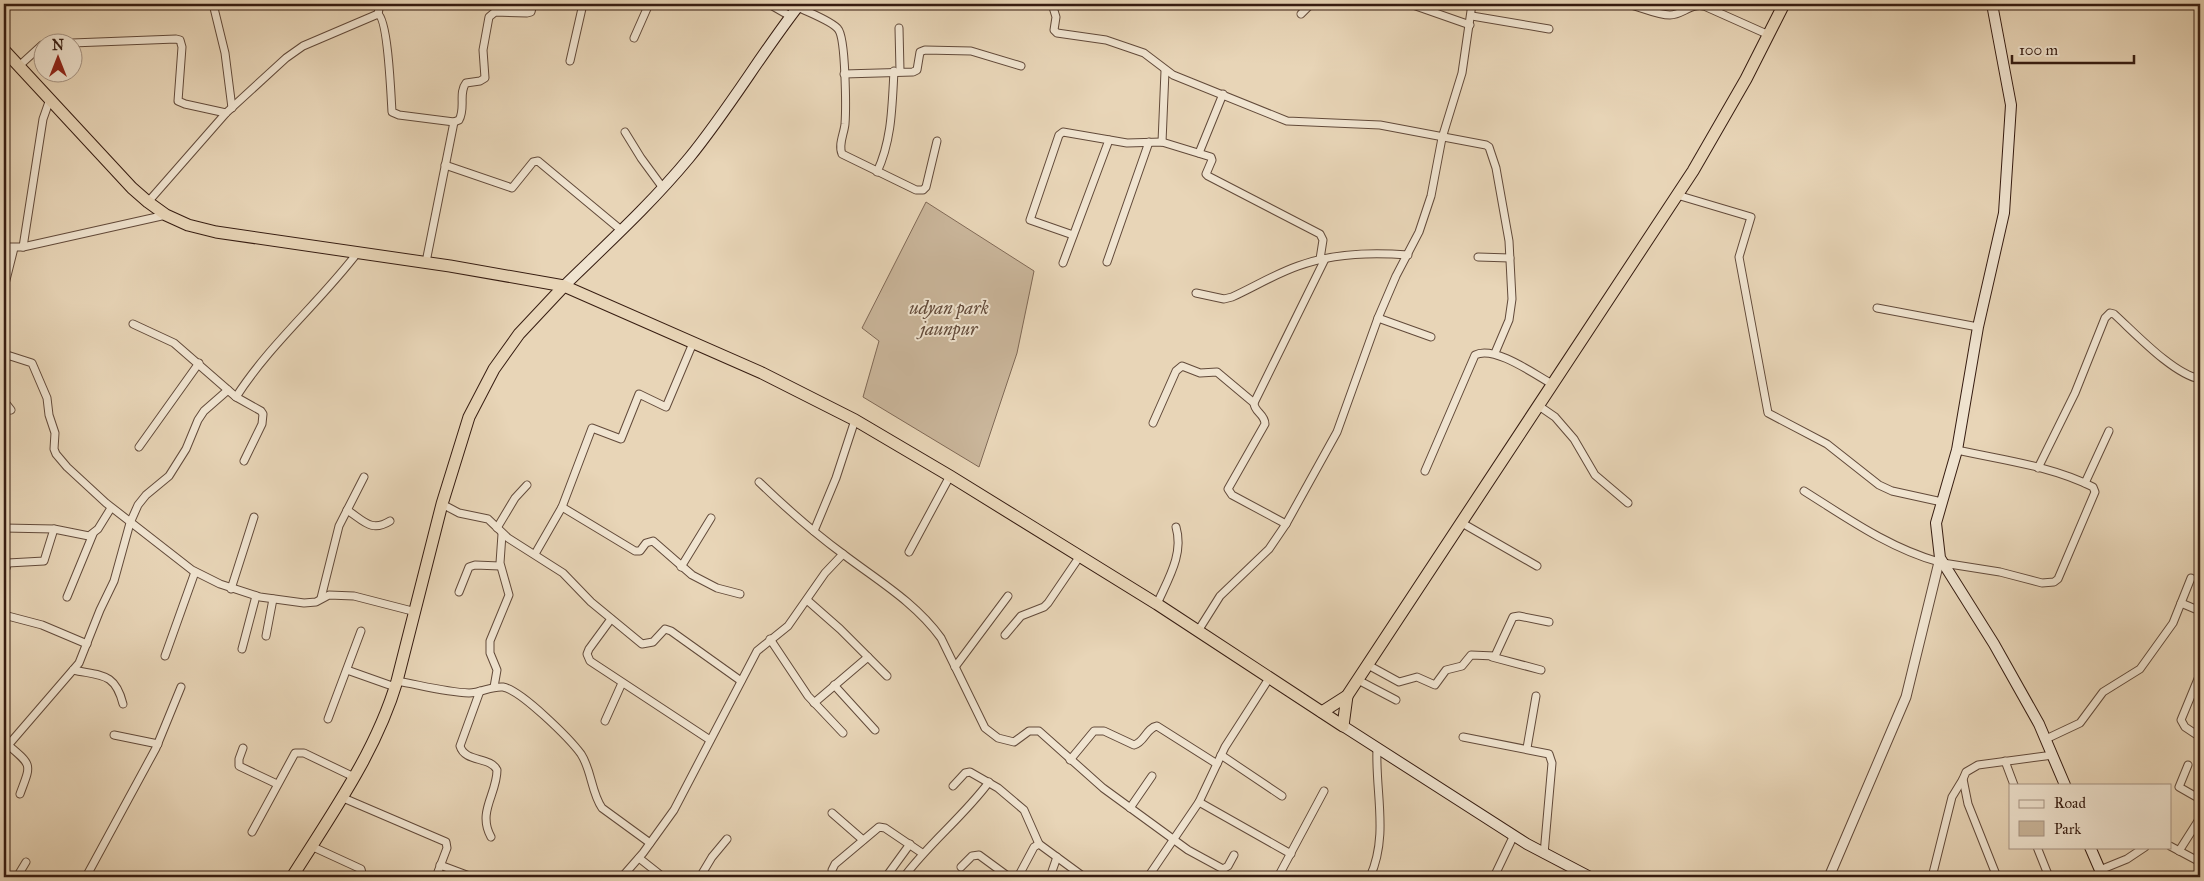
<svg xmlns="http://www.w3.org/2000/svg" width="2204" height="881" font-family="'IM FELL Great Primer',serif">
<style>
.park{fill:#cab69b;stroke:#806956}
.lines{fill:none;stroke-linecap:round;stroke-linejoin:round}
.minor-casing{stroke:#624a3a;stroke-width:9}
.tertiary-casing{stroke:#624a3a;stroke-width:11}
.secondary-casing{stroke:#361c11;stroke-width:12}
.trunk-casing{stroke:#361c11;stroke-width:13}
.minor{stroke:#f0e4d0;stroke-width:7}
.tertiary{stroke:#f0e4d0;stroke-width:9}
.secondary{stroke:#f0e4d0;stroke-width:10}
.trunk{stroke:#e8d5b7;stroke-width:11}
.labels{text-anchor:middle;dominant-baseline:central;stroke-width:4;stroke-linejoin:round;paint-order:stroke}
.park-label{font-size:18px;font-style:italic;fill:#624a3a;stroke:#f0e4d0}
</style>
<rect width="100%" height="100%" fill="#e8d5b7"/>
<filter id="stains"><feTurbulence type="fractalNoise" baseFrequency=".004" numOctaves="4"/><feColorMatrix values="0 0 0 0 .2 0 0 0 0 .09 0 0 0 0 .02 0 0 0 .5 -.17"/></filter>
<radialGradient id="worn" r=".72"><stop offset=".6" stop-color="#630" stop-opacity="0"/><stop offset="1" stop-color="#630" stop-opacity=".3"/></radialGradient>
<polygon class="park" points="926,202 1034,271 1017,353 979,467 863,397 879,341 862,328"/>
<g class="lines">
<defs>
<g id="minor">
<polyline points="213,4 225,53 232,108"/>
<polyline points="769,4 790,16"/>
<polyline points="1052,4 1056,17 1054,30 1057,33 1106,40 1144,53 1173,75 1287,121 1380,125 1486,145 1489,147 1496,168 1509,241 1512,299 1509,320 1495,353"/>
<polyline points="1410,4 1470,25"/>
<path d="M1628,4C1641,7 1657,15 1670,15C1682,15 1691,3 1704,6L1769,35"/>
<path d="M798,7C807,12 832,21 838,29C846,38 846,110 845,124C844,134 838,145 842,154L916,190H923L926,187L937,141"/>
<polyline points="378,14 380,4"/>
<polyline points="1301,14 1311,4"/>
<polyline points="1472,16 1549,29"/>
<polyline points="899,28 900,71"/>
<polyline points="634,38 649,4"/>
<polyline points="72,43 176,39 180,40 182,47 178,101 185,104 226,113"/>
<polyline points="570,61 583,4"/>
<polyline points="19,66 42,45"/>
<polyline points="844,74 913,72 917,70 920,52 925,50 971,51 1021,66"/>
<polyline points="625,132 641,158 663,188"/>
<polyline points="1162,142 1165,71"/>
<polyline points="1199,153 1223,94"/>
<polyline points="445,165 512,188 533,162 538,161 621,230"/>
<path d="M877,172C892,140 892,106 894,71"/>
<polyline points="1677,195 1751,217 1739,257 1768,413 1827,444 1879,485 1892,491 1942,502"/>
<path d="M148,202L226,113L286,58L303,46L378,14C388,20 391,96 392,112L399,115L454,122L459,120C466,108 458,93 466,83L480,81L485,78L483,50L489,17L495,12L527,13L531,12L533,4"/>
<polyline points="1073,235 1030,220 1059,135 1063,132 1127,143 1162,142 1211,157 1212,160 1206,174 1208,176 1320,234 1323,240 1320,259"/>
<polyline points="4,247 23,247 166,215"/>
<polyline points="23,247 43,119 50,99"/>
<polyline points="1478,257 1510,258"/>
<polyline points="426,262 454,122"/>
<polyline points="1107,262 1149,142"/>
<polyline points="1063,263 1109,140"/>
<polyline points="4,288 14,248"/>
<path d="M1196,293L1224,299L1232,297C1254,287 1275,274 1298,266C1333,253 1371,252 1408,255"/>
<polyline points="1877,308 1978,327"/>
<polyline points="1378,318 1431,337"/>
<polyline points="133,324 174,343 236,397 261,411 263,414 262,424 244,461"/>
<polyline points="4,354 32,363 47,398 49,415 55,433 54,449 56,454 67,467 106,503 192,570 220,584 260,597 304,603 316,602 329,595 354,596 416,612"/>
<path d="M236,397C270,344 320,302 358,252"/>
<polyline points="4,401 11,410"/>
<polyline points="1539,406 1555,417 1574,439 1595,475 1628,503"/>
<polyline points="1153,423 1176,371 1182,366 1200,373 1217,372 1254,403"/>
<polyline points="139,447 199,363"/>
<path d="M2038,468L2075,393L2105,318L2110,313L2114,314C2135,333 2173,374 2200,379"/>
<path d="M1425,471L1475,355C1494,345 1534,374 1552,384"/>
<path d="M759,482C786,508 813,532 843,554C877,580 915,602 941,638L985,728L998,738L1014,742L1029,731H1039L1103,788L1188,850L1223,869L1228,866L1234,855"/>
<polyline points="2085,483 2109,431"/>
<path d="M1804,491C1847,518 1889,548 1939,562"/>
<polyline points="442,504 459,513 488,519 508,538 563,573 591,602 642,644 653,642 665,629 671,631 741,681"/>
<polyline points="562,507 635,551 640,551 646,543 653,541 692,575 717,588 740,594"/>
<path d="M347,510C363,520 371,533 390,521"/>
<polyline points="1462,523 1537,566"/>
<path d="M1286,524L1232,495L1228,489L1265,424C1265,414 1254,412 1254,403L1325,259"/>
<polyline points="4,528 54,529 89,536 98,529 111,508"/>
<polyline points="497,528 515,498 527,485"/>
<polyline points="814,531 836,478 855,420"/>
<polyline points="909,552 950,476"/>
<polyline points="535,554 562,507 592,428 621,439 639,394 666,407 693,343"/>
<path d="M1943,563L2000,572L2042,583L2054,582L2058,579L2095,492L2093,487C2052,466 2002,460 1957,450"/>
<polyline points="681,567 711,518"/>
<polyline points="4,573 8,563 44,561 54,529"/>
<polyline points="231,589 254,517"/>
<polyline points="459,592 469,567 475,565 500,566"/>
<polyline points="67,597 93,534"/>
<polyline points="321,598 339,526 364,477"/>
<polyline points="807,600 840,629 887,676"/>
<polyline points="2181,603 2200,611"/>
<path d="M1157,604C1168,579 1184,554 1176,527"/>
<polyline points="4,615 42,625 87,644"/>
<polyline points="611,619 589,649 587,654 590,661 710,740"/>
<polyline points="1198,631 1220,596 1269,549 1286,524 1337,432 1378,318 1396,276 1419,232 1431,196 1442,138 1462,73 1472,4"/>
<polyline points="1005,635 1021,616 1044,607 1048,603 1080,556"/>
<polyline points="266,636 273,599"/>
<polyline points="770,639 808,696 843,733"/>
<polyline points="242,649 256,596"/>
<polyline points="165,656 195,572"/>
<polyline points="1492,657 1541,670"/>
<polyline points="1368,665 1399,682 1417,677 1435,685 1446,670 1462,666 1471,655 1495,656 1513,617 1519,616 1549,622"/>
<polyline points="955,667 1008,596"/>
<path d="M73,670C101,676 115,672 123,704"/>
<polyline points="347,670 395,687"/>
<polyline points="2200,674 2181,720 2185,727 2200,737"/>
<polyline points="1358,680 1396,700"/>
<path d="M397,681C420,685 445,692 469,693C481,693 491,686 503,687C521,690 570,739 581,754C592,771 591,792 602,808L650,843"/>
<polyline points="834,685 875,730"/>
<polyline points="494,687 497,670 490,653 490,641 509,595 500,563 502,534"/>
<path d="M480,691L460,746C465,763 490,756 497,770C497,794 477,812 491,837"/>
<polyline points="814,703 868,657"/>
<polyline points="328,719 361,631"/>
<polyline points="605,721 622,683"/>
<polyline points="114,735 158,744"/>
<polyline points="1463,737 1549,754 1552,763 1544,854"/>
<polyline points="2046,739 2080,723 2103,692 2140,669 2173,623 2191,578"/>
<path d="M8,745C33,766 31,764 20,794"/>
<polyline points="243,748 239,759 239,766 277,784"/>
<polyline points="1527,748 1536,696"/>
<polyline points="4,750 79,663 100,610 114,581 130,523 138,505 146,495 169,476 186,449 198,420 204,411 228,390"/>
<polyline points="1221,755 1282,796"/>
<path d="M1070,760L1094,731H1104L1134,745C1145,742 1146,728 1157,726L1217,764"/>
<polyline points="2005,761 2014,785"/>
<polyline points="2188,765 2179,787 2200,799"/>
<polyline points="953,786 965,773 970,772 998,788 1024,810 1039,844"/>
<polyline points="341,797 446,842 447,848 436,877"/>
<polyline points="1199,802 1291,854"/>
<polyline points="1130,808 1152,776"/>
<polyline points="832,813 863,840"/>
<polyline points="252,832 295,753 304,753 354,777"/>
<polyline points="311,846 361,869 363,877"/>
<polyline points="2170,846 2200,862"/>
<polyline points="2037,847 2049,877"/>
<polyline points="2179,851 2200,818"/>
<polyline points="639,858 663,877"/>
<polyline points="440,865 472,877"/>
<polyline points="961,867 972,856 979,855 1009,877"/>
<polyline points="2100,870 2127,859 2145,847"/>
<polyline points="17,877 26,862"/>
<polyline points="86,877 156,748 181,687"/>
<polyline points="622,877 643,853 674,810 757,651 788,626 825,573 843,554"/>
<polyline points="700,877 712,857 727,839"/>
<polyline points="833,877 832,870 835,864 879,827 885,828 922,853"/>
<polyline points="886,877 910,844"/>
<path d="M904,877C929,843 963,817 989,782"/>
<polyline points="1018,877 1034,847 1039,844 1084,877"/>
<polyline points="1050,877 1057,857"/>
<polyline points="1148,877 1199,802 1225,747 1270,677"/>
<polyline points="1278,877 1324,791"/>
<path d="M1370,877C1389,835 1375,792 1377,748"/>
<polyline points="1494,877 1514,835"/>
<polyline points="1932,877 1952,797 1963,779"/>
<polyline points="1997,877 1968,804 1963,779 1966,772 1978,765 2053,755"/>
</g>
<polyline id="tertiary" points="1829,877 1906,697 1940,558"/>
<g id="secondary">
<polyline points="1992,4 2011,105 2004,213 1978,327 1957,450 1936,523 1940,558 1994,644 2039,724 2065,785"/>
<path d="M564,286C607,244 651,204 689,158C729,109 761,54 800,4"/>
<polyline points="1343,726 1527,844 1590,877"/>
<polyline points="2090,847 2103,877"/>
</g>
<g id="trunk">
<polyline points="4,50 132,188 148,202 166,215 188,225 216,232 450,266 564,286 762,373 855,420 950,476 1157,604 1343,726 1347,696"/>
<polyline points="1322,712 1347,696 1693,171 1746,79 1784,4"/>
<path d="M292,877C331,815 376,752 397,681L442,504L469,417L494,369L519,334L564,286"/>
</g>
</defs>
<use href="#minor" class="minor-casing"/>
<use href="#tertiary" class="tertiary-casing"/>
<use href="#secondary" class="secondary-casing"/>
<use href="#trunk" class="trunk-casing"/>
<use href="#minor" class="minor"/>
<use href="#tertiary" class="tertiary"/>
<use href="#secondary" class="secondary"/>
<use href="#trunk" class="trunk"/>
</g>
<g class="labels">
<g class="park-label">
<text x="949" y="308">udyan park<tspan x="949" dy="21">jaunpur</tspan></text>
</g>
</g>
<rect width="2204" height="881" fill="none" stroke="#e8d5b7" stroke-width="20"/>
<rect x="5" y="5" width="2194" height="871" fill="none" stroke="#361c11" stroke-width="2.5"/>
<rect x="10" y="10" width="2184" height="861" fill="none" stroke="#361c11"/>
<rect x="2009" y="784" width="162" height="65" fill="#f0e4d0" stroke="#a69484"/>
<rect x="2019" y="800" width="25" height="8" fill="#f0e4d0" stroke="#a69484"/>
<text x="2054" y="808" font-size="15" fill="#361c11">Road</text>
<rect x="2019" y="821" width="25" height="15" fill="#cab69b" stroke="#a69484"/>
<text x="2054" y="834" font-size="15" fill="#361c11">Park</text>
<g transform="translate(58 58)"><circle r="24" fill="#f0e4d0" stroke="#a69484"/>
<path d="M0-4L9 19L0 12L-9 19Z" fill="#8f2418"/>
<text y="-8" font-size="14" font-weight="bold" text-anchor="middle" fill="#361c11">N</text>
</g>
<path d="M2012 55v8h122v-8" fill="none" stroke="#361c11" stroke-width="2.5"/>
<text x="2019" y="55" font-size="15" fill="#361c11" stroke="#f0e4d0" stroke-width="4" paint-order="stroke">100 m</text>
<rect width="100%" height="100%" filter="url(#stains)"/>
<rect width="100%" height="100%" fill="url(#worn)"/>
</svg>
